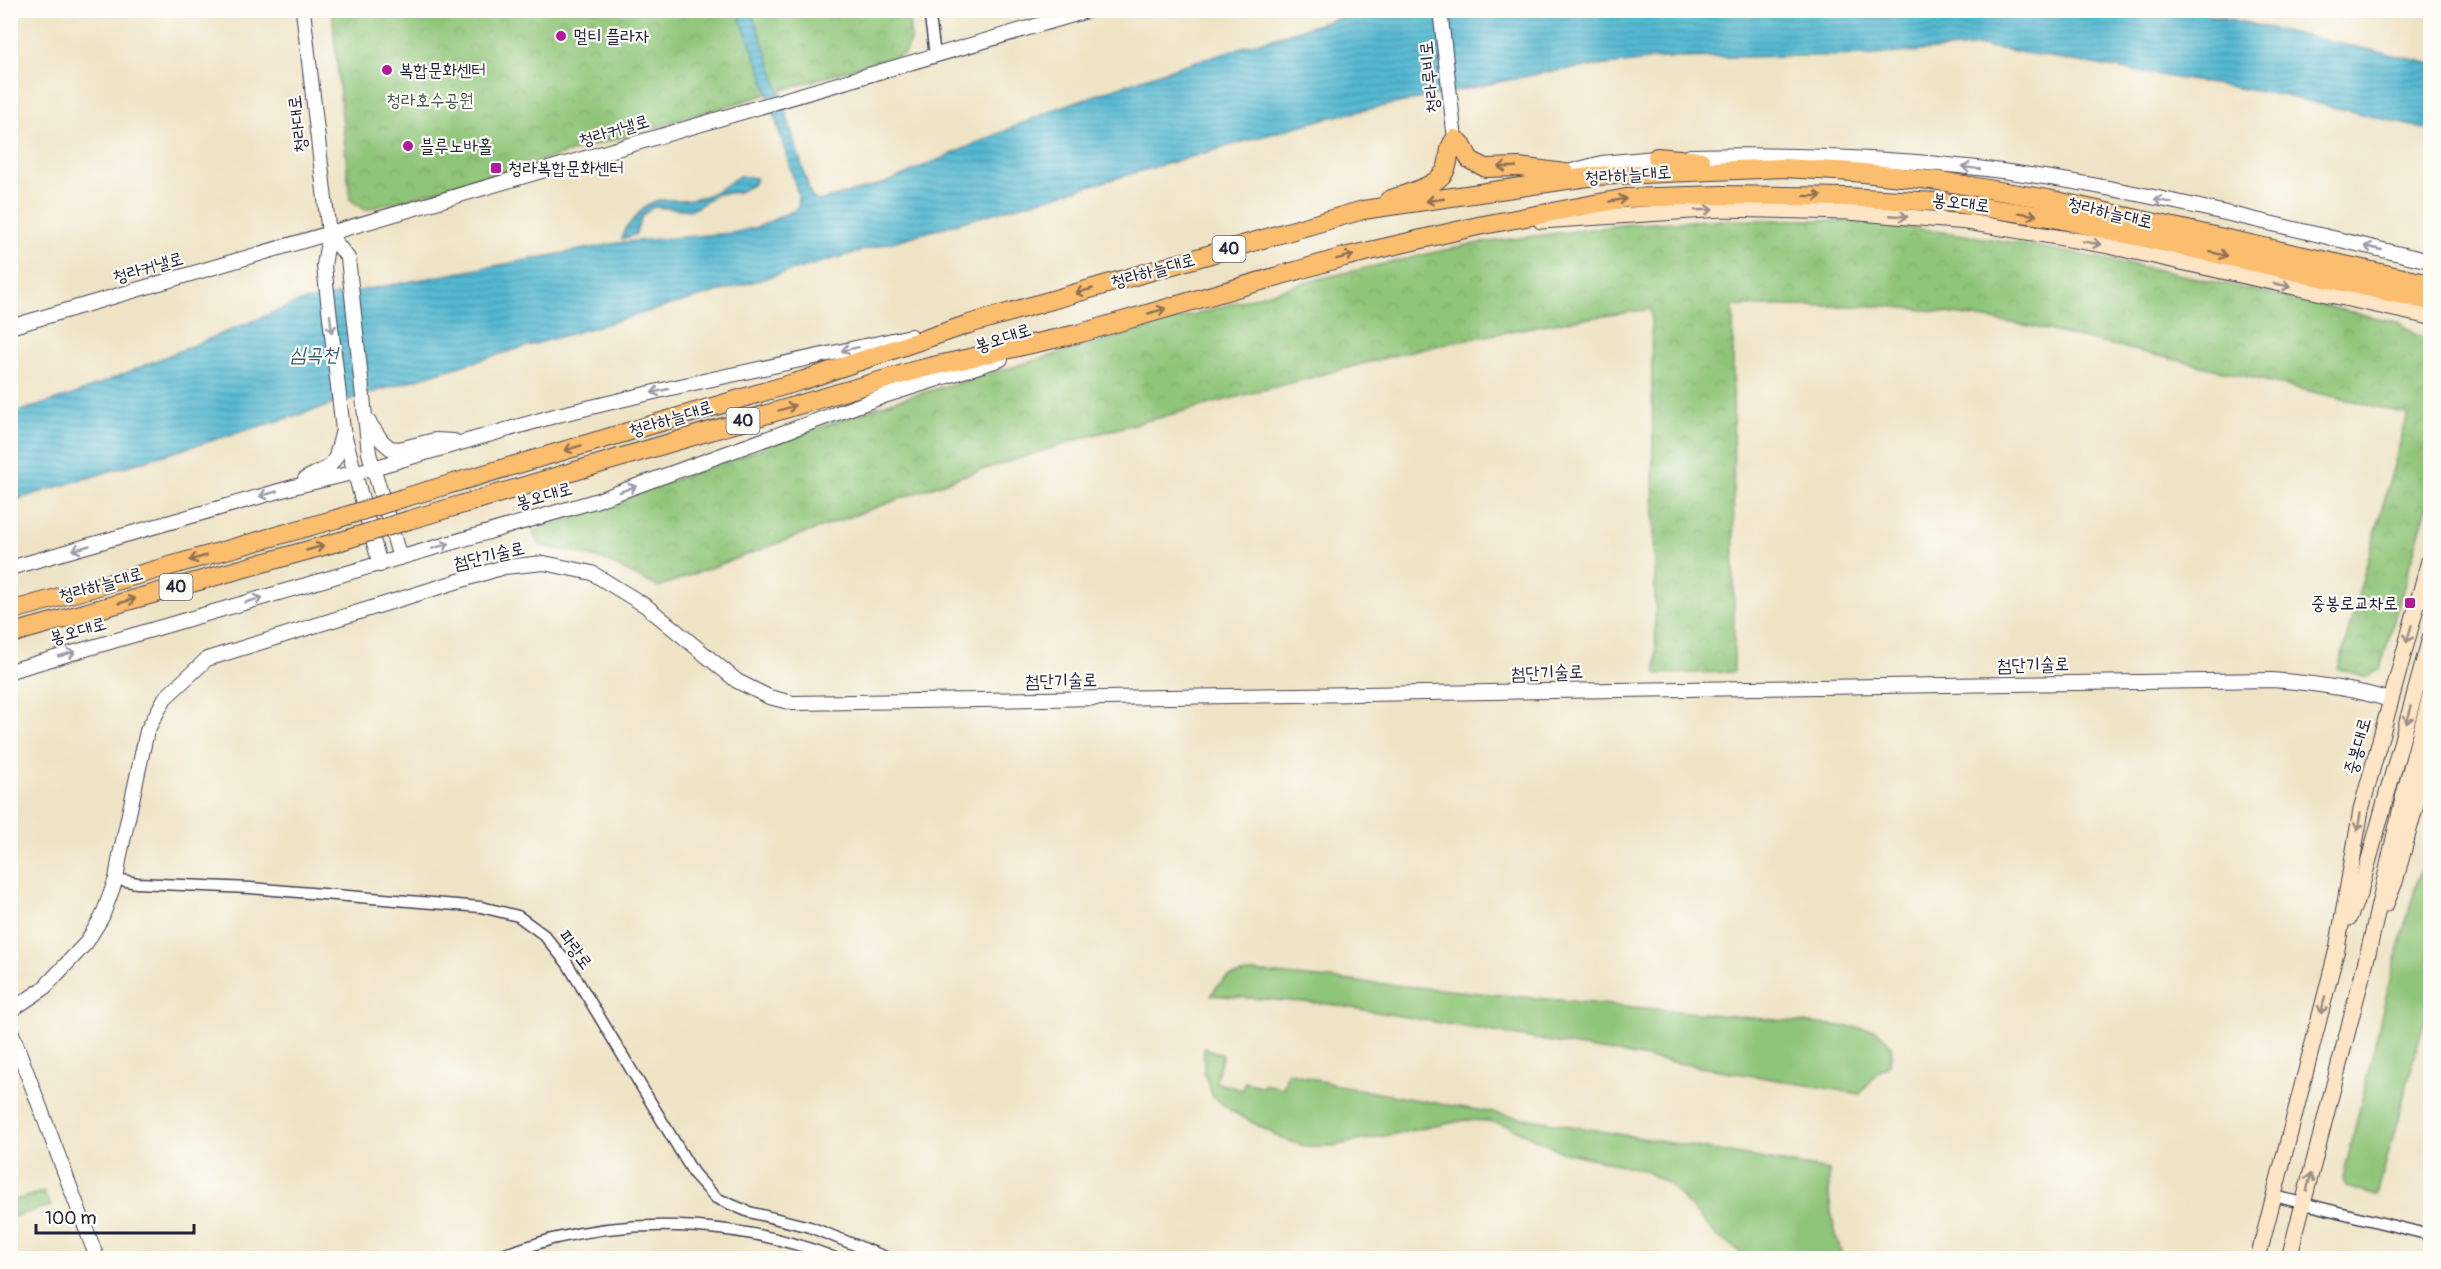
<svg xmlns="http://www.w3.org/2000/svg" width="2441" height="1269" font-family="Pangolin,'Poor Story',sans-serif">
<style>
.grass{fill:#8fc578;stroke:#58745a;stroke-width:1.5}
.park{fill:url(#park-crowns);stroke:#58745a;stroke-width:1.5}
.water{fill:url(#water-rules);stroke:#3b6e86;stroke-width:1.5}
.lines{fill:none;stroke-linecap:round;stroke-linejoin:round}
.minor-casing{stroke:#413f50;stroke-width:13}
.tertiary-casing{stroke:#413f50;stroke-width:16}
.secondary-casing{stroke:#413f50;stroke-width:17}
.trunk-casing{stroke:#413f50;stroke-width:20}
.minor{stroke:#fff;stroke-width:10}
.tertiary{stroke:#fff;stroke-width:14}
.secondary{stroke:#fde5c5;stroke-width:15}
.trunk{stroke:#fbbd6e;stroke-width:18}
.trunk-bridge-casing{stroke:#413f50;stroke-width:20;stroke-linecap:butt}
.trunk-bridge{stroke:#fbbd6e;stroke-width:18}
.oneway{stroke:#8e7054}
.oneway2{stroke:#9c9ca7}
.oneway3{stroke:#9a8d87}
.poi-dot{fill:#b5179e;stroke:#fdfcf7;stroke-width:2}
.labels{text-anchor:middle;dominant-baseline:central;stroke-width:4.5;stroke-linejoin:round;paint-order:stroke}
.shield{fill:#fdfcf7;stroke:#646373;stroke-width:1.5}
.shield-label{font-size:16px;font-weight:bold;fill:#22223b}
.poi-label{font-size:18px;fill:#22223b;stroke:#fdfcf7;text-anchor:start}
.street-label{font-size:18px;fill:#22223b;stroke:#fdfcf7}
.park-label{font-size:18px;fill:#485b50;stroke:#fdfcf7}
.water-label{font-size:20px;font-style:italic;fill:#365e77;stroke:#fdfcf7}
</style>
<defs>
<pattern id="park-crowns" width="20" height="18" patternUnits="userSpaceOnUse" patternTransform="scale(1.5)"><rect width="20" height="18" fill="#8fc578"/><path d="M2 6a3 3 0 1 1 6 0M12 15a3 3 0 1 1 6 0" fill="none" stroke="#7ba969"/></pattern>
<pattern id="water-rules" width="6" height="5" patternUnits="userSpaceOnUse" patternTransform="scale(1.5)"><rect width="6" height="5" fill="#54b9d2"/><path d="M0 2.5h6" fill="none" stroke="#4596ac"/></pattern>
</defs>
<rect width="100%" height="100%" fill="#fdfcf7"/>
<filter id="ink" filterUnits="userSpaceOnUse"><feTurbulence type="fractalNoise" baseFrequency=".0167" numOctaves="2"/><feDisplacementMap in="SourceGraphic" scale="12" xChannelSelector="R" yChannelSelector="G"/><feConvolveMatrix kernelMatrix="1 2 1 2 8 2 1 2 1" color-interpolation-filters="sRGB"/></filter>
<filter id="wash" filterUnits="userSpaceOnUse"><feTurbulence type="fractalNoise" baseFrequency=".008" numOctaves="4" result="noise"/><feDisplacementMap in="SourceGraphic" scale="24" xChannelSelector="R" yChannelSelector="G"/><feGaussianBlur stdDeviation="1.35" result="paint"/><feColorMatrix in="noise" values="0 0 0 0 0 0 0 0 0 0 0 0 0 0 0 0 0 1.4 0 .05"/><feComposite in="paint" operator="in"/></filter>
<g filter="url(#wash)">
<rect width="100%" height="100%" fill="#eee3c5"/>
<g class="grass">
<polygon points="2430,836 2430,1000 2377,1196 2346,1187 2343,1179 2393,967"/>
<path d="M1254,972L1872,1029C1885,1035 1898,1047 1889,1063C1887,1068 1879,1071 1875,1075C1869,1081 1865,1088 1860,1094L1329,1004L1211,995C1224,975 1231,975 1254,972Z"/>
<path d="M1204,1048L1223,1055L1215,1082L1242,1090L1245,1082L1263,1087L1264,1084L1283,1088L1288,1072L1343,1087L1829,1170C1827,1202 1833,1228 1843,1258H1749L1717,1236L1670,1185L1643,1170L1560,1151L1508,1126L1489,1121L1466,1120L1332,1146H1305L1283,1139L1233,1112L1213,1097L1204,1072Z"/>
</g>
<g class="park">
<polygon points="908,10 911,39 904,54 469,182 365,210 350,199 332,11"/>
<path d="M1710,220C1766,220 1822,218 1878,224C2055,243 2228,285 2401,323L2414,334L2430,340V496L2380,669L2367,677L2338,669L2408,414L2030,326L1935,311L1885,306H1733L1734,672L1656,674L1651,309L1541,325L1415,350L1097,434L962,476L658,587L604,560L576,552L540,546L532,531L894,401L1318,279L1467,245L1621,225Z"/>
<polygon points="43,1192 51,1206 11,1217 11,1201"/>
</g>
<g class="water">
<polygon points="2188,10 2430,63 2430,130 2286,96 1983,46 1874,55 1665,58 1547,72 1327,118 507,352 11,501 11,414 75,394 299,302 624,242 732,233 758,227 795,210 798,207 799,197 761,71 737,11 751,11 772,67 811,196 818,201 885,183 1055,109 1177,67 1345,16 1374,11"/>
<path d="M739,176L756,178L754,184L739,192L718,194L692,210L653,207L642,216L635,235L622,239C623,229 628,226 634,219C658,188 666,206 697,198C714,195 726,185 739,176Z"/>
</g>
</g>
<g filter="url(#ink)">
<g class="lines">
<defs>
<g id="minor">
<polyline points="929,10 935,55"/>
<polyline points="116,879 137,883 250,888 481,907 518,916 544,935 567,963 694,1174 716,1198 749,1212 810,1227 888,1258"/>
<polyline points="2274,1196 2430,1235"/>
<path d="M491,1258C512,1252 532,1245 552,1239C644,1216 748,1223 835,1258"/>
</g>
<g id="tertiary">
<polyline points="303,10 329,234"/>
<polyline points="1440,10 1455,139"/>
<path d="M1690,156C1819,153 1948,160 2075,182C2194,203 2312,234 2430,261"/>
<polyline points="1560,174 1602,163 1665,157"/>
<polyline points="10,327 1090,10"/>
<polyline points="368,421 382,441 390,448 399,449 435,440 454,441"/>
<polyline points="343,430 380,565"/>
<polyline points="305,479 329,467 336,457 343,430 324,266 329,234 348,258 369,453 400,558"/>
<polyline points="10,568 293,487 373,468 558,415 671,388 911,336"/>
<polyline points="10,671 595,501 887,395 1001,359"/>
<path d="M10,1011L43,989L86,943L102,917L116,879L120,855L147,731L165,698L207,659L504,567L544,563L592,573L646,606L737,681L769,697L793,703C1286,697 1779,685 2272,680C2312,683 2351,688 2390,700"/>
<polyline points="10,1028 97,1258"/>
</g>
<g id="secondary">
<polyline points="1541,221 1721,209 1848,212 1967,222 2104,245 2430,317"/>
<polyline points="2386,904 2395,882 2430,752"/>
<polyline points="2349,918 2360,892 2430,638"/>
<polyline points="2258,1258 2337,949 2361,810 2430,557"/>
<polyline points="2289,1258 2369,949 2404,794 2430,696"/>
</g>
<g id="trunk">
<polyline points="1657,157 1701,161"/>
<path d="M1389,200C1407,193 1442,186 1447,166C1450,156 1448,147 1455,139L1461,143L1470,160L1486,168L1519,167L1565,173"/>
<polyline points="403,498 804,380 969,324 1363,210 1595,176 1784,168 1853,172 1940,181 2048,199 2430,284"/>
<polyline points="409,520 920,369 1081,333 1344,257 1478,226 1626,198 1721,195 1846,197 1955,203 2049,217 2430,301"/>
<polyline points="10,611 336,519"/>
<polyline points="10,634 341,541"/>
</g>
</defs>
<use href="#minor" class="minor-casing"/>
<use href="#tertiary" class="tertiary-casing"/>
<use href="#secondary" class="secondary-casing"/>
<use href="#trunk" class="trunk-casing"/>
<use href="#minor" class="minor"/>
<use href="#tertiary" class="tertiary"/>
<use href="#secondary" class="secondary"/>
<use href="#trunk" class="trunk"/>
<defs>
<g id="trunk-bridge">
<polyline points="336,519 403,498"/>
<polyline points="341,541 409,520"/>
</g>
</defs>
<use href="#trunk-bridge" class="trunk-bridge-casing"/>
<use href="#trunk-bridge" class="trunk-bridge"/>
</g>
<defs><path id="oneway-shaft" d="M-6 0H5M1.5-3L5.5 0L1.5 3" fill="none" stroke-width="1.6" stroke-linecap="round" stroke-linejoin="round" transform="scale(1.5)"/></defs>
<g class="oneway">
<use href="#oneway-shaft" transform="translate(1507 167) rotate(178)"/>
<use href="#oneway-shaft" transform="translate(1813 196) rotate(1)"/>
<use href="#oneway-shaft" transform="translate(1435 200) rotate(172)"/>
<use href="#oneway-shaft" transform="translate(1618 200) rotate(-10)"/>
<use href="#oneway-shaft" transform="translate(2028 214) rotate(9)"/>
<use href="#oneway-shaft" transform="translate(2219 254) rotate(12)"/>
<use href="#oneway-shaft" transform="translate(1345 257) rotate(-14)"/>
<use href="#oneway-shaft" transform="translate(1084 291) rotate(164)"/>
<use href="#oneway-shaft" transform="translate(1157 311) rotate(-16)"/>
<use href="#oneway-shaft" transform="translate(787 408) rotate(-17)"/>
<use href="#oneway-shaft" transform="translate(573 448) rotate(163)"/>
<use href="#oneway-shaft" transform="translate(315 548) rotate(-16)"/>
<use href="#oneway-shaft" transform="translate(198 558) rotate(164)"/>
<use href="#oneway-shaft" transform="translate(127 601) rotate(-16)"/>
</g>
<g class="oneway2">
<use href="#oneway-shaft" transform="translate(1971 168) rotate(-173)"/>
<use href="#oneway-shaft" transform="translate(2163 201) rotate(-168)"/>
<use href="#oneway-shaft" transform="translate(2373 248) rotate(-167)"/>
<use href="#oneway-shaft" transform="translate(331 324) rotate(83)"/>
<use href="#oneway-shaft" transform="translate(850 349) rotate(168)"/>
<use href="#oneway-shaft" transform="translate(660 391) rotate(167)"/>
<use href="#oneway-shaft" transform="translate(628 489) rotate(-20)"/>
<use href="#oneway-shaft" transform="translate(268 494) rotate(164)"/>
<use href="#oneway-shaft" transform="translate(441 546) rotate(-16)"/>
<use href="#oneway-shaft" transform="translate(81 548) rotate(164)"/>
<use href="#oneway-shaft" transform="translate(254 600) rotate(-16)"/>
<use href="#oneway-shaft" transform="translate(67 654) rotate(-16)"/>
</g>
<g class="oneway3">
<use href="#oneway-shaft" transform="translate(1704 210) rotate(-2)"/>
<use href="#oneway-shaft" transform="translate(1899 216) rotate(5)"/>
<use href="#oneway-shaft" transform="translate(2092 243) rotate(10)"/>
<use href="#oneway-shaft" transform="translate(2282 285) rotate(13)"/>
<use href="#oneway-shaft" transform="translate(2409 634) rotate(106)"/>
<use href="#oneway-shaft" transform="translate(2409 715) rotate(106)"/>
<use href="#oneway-shaft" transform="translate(2359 822) rotate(100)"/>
<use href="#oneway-shaft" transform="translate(2323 1005) rotate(104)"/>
<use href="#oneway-shaft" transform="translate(2309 1182) rotate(-75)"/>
</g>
</g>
<g class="poi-dot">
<circle cx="561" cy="36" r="6"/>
<circle cx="387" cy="70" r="6"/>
<circle cx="408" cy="146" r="6"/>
<rect x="490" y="162" width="12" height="12" rx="3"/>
<rect x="2404" y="597" width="12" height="12" rx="3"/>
</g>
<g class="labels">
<g class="shield">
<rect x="1212.5" y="236" width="33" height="26" rx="4.5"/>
<rect x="726.5" y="408" width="33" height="26" rx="4.5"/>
<rect x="159.5" y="574" width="33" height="26" rx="4.5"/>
</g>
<g class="shield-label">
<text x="1229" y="249">40</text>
<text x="743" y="421">40</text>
<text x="176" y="587">40</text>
</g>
<g class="poi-label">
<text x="573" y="36">멀티 플라자</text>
<text x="399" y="70">복합문화센터</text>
<text x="420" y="146">블루노바홀</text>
<text x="508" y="168">청라복합문화센터</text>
<text x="2398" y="603" text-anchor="end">중봉로교차로</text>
</g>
<g class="street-label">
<text transform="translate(1430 77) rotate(-96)">청라루비로</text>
<text transform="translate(298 124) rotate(-97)">청라대로</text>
<text transform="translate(614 131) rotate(-17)">청라커낼로</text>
<text transform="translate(1628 175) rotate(-4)">청라하늘대로</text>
<text transform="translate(1961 203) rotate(7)">봉오대로</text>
<text transform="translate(2110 213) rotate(13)">청라하늘대로</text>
<text transform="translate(148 268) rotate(-16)">청라커낼로</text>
<text transform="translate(1153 271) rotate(-16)">청라하늘대로</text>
<text transform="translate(1003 338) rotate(-18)">봉오대로</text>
<text transform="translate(671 419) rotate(-17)">청라하늘대로</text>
<text transform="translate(544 496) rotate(-16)">봉오대로</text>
<text transform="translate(489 556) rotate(-13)">첨단기술로</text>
<text transform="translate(101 585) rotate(-16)">청라하늘대로</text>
<text transform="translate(78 631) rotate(-16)">봉오대로</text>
<text transform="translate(2033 665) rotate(-1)">첨단기술로</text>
<text transform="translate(1547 673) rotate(-2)">첨단기술로</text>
<text transform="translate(1061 681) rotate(-1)">첨단기술로</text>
<text transform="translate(2358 746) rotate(-75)">중봉대로</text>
<text transform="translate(575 950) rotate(53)">파랑로</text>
</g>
<g class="park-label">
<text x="430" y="100">청라호수공원</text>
</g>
<g class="water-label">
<text x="314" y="354">심곡천</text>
</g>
</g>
<rect width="2441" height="1269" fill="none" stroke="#fdfcf7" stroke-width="36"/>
<path d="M36 1224v9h158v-9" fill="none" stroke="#22223b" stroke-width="3"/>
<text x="45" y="1224" font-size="18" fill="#22223b" stroke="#fdfcf7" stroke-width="4.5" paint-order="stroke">100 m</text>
</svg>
